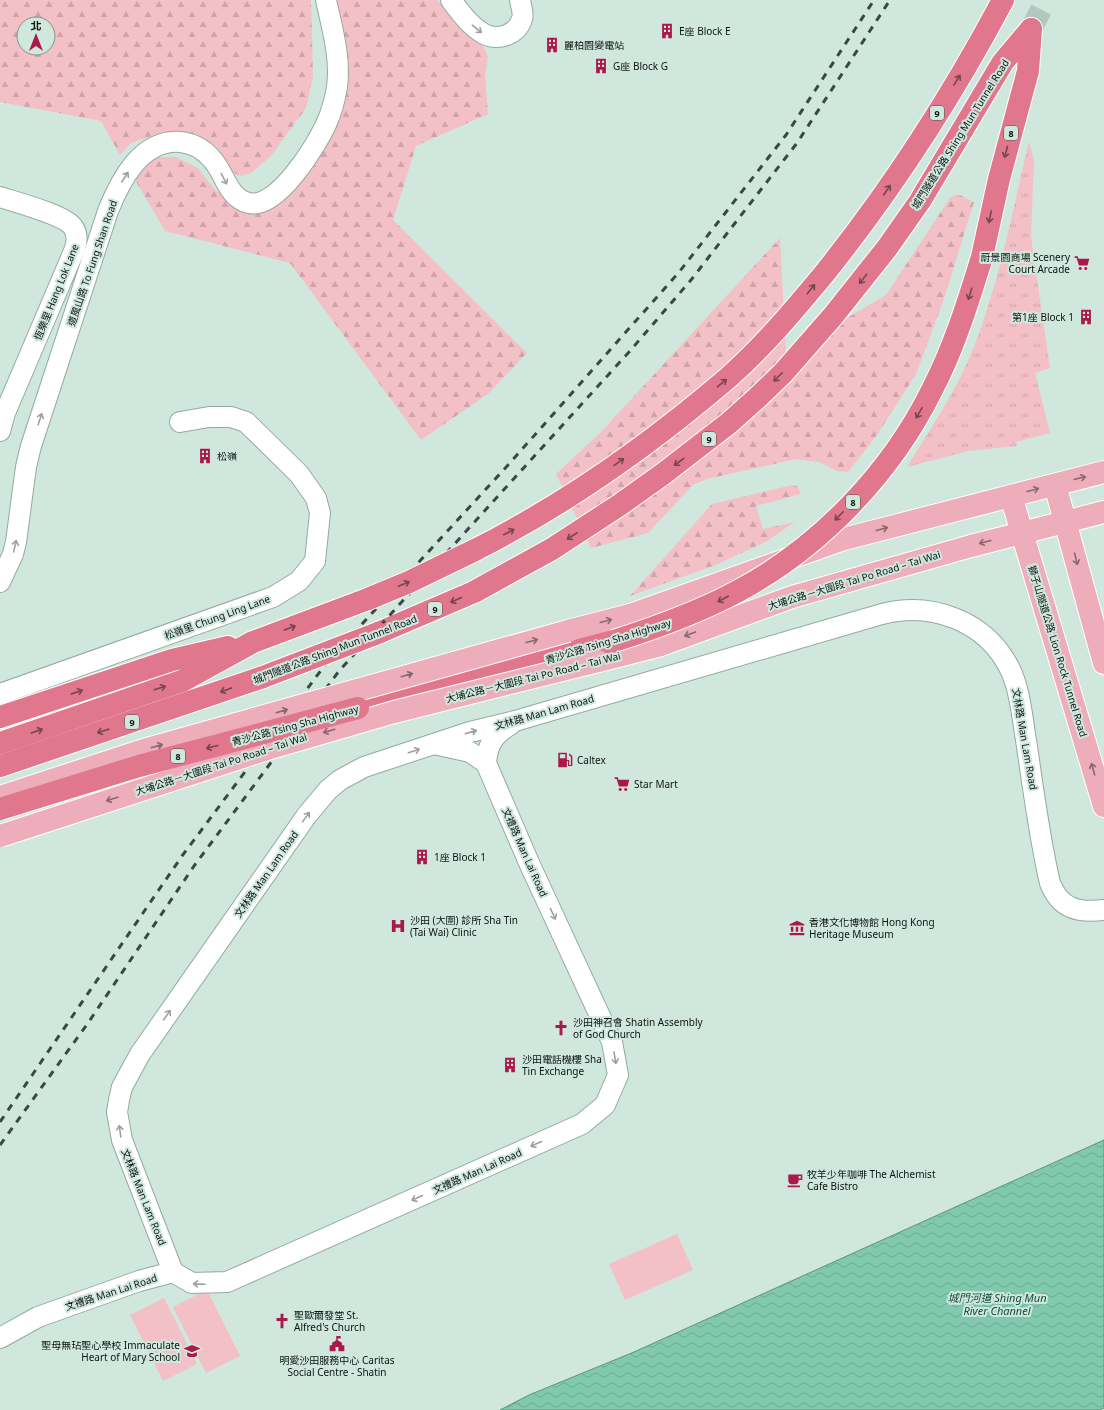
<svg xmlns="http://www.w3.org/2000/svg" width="1104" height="1410" font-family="'Noto Sans','Noto Sans TC',sans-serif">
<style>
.grass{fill:url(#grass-tufts)}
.forest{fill:url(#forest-firs);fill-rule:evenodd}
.pitch{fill:#f4c0c8}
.water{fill:url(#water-waves);stroke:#5d927f}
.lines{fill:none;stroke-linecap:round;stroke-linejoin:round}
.highway-tunnel{stroke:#b2c7bf;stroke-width:22;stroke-dasharray:22 11;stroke-linecap:butt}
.minor-casing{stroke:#93aaa0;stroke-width:22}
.major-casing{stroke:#fff;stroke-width:24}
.highway-casing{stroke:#fff;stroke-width:24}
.minor{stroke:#fff;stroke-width:20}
.major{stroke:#edadbb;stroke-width:22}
.highway{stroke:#e1778d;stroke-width:22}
.rail{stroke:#3b4742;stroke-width:3;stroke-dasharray:7 7;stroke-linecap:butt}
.major-bridge-casing{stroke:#fff;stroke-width:24;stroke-linecap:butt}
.highway-bridge-casing{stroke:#fff;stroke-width:24;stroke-linecap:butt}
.major-bridge{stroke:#edadbb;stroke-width:22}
.highway-bridge{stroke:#e1778d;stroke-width:22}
.oneway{stroke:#9da19f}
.oneway2{stroke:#76454e}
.oneway3{stroke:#87686e}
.labels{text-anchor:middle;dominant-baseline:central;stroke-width:4;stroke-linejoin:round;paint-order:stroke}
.shield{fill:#d0e7de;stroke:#46534e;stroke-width:1}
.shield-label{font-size:9px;font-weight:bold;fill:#0b1310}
.poi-label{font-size:10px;fill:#0b1310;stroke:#d0e7de;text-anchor:start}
.street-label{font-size:10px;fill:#0b1310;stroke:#d0e7de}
.water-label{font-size:11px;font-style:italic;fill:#0f4c3b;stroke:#d0e7de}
</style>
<defs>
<pattern id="grass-tufts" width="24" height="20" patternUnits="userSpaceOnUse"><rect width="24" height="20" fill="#f4c0c8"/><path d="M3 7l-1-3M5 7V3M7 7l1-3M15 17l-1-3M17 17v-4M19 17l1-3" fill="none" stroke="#d0a4ab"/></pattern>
<pattern id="forest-firs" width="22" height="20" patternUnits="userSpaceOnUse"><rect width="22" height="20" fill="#f4c0c8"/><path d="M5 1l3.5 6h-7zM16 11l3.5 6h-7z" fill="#d0a4ab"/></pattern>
<pattern id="water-waves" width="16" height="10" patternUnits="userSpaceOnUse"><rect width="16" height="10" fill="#80c9ae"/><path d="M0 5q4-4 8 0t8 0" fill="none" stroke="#6dac95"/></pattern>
</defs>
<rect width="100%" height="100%" fill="#d0e7de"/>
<path class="grass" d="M1029,141L1034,160L1031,237L1050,368L1035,373L1050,433L1016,442L1017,446L968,451L907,467C932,427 958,388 975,344C1000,279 1013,209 1029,141Z"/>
<g class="forest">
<path d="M0,0H311L313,76L306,108L271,156L251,173L241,176L229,171L181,134H157L131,143L120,155L101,121L0,102ZM24,24H48V48H24Z"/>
<polygon points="334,0 437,0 475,31 488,56 485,75 488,114 416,146 393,220 527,353 488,394 421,440 290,263 165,231 133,176 144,162 160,157 176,157 198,168 215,190 240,201 263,193 288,171 327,117"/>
<polygon points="957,194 974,202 944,299 916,374 877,435 848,472 837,471 819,462 796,459 707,479 693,485 648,533 591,548 556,474 601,432 780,238 786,354 886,295 950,198"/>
<polygon points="792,485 797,486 801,494 756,506 763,529 795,522 767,541 718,564 630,596 712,504"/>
</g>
<g class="pitch">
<polygon points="677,1234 693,1270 625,1300 609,1264"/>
<polygon points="207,1290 240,1356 206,1373 173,1307"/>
<polygon points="164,1298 197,1364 163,1381 130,1315"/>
</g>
<polygon class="water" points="1104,1140 1104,1408 1099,1410 500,1410 529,1395 634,1352"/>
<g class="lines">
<polyline class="highway-tunnel" points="1031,29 1046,0"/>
<defs>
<g id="minor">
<path d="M451,0C460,12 470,26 484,34C498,41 517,35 522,19C524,13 521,6 520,0"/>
<path d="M0,197C15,202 65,215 73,227C78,234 77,243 74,251L5,413L0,431"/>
<path d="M0,582L13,554L16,542L26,467L31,446L108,211C120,181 141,139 180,142C192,143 203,149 211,158C225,172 227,198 249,203C277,210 317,145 327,122C332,111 335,99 337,87C341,58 332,28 326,0"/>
<polyline points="0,694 273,597 299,581 315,561 320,513 316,498 299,474 246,422 231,417 209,417 180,422"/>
<polyline points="434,744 470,752 486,763"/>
<path d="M173,1272L122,1140L117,1112L119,1100L122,1087L140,1054L307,815L328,790L340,780L364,767L470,732L515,721L882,614C932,601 986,621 1010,669C1020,690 1022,716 1026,740C1033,787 1039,836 1050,883C1060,909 1078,913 1104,910"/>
<path d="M0,1338L38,1317L139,1281L173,1272L192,1283L227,1282L582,1124L605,1105L618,1075L612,1042L530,865L486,763C488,742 494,735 511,724"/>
</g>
<g id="major">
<polyline points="1055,485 1104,663"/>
<polyline points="1011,496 1104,806"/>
<polyline points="568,631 630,615 844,539 1104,472"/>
<polyline points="598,661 661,645 792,597 971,546 1104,512"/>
</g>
<g id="highway">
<polyline points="982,257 999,179 1028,71 1031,29"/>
<path d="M475,550C566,504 651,444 729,377C764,346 794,310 824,274C892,189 952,96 1003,0"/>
<polyline points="378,633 474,592 552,549 621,504 663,474 729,423 757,398 783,373 833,316 887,248 920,201 1003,62 1031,29"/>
<polyline points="358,708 614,641"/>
<polyline points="0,717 172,660 228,647"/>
<polyline points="0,743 182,681 253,642 368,599"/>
<polyline points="0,766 263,677"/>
</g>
</defs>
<use href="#minor" class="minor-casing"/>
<use href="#major" class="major-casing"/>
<use href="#highway" class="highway-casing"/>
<use href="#minor" class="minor"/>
<use href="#major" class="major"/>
<use href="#highway" class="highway"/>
<g class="rail">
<polyline points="0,1122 182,856 328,661 509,464 680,271 786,135 874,0"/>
<polyline points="0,1145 88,1023 194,866 339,671 629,352 691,280 797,143 890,0"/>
</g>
<defs>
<g id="major-bridge">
<polyline points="0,797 147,749 568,631"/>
<polyline points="0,836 267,749 394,712 598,661"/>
</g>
<g id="highway-bridge">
<polyline points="368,599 409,582 475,550"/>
<path d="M614,641C658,627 700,612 740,590C821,546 891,473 932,390C954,348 968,302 982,257"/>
<polyline points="263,677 378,633"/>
<polyline points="0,809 139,766 358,708"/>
</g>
</defs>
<use href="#major-bridge" class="major-bridge-casing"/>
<use href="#highway-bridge" class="highway-bridge-casing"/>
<use href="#major-bridge" class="major-bridge"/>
<use href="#highway-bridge" class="highway-bridge"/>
</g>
<defs><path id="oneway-shaft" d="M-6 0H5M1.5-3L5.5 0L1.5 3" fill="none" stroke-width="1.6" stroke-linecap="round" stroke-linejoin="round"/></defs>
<g class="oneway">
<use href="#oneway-shaft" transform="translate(477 29) rotate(39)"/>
<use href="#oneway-shaft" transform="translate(125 177) rotate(-57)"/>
<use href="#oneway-shaft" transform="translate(224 179) rotate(62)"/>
<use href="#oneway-shaft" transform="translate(40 419) rotate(-72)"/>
<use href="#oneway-shaft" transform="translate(15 546) rotate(-77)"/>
<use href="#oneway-shaft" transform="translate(471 732) rotate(-16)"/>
<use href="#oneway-shaft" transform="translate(414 751) rotate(-18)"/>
<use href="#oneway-shaft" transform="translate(306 817) rotate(-54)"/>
<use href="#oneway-shaft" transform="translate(553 914) rotate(65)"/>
<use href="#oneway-shaft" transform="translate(167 1015) rotate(-55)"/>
<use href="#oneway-shaft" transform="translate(615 1058) rotate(80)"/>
<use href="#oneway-shaft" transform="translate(120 1131) rotate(-98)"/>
<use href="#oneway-shaft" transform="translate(536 1144) rotate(156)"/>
<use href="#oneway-shaft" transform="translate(417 1198) rotate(156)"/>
<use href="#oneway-shaft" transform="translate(199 1284) rotate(-178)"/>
</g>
<g class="oneway2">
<use href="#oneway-shaft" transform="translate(957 80) rotate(-58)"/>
<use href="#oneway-shaft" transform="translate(1006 152) rotate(105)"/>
<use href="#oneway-shaft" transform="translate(887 190) rotate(-56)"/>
<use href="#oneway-shaft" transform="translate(990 217) rotate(102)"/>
<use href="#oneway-shaft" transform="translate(863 279) rotate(128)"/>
<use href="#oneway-shaft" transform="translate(811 289) rotate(-51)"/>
<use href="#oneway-shaft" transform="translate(970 294) rotate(107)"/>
<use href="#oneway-shaft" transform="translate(778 377) rotate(135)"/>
<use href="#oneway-shaft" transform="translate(722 383) rotate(-39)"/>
<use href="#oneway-shaft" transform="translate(919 413) rotate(120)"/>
<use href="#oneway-shaft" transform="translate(619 462) rotate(-35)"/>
<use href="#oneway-shaft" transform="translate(679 462) rotate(143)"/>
<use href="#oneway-shaft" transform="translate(839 516) rotate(135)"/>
<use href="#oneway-shaft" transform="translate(509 532) rotate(-27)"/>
<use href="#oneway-shaft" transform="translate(572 536) rotate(147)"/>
<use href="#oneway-shaft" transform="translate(404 584) rotate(-23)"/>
<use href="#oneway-shaft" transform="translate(723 599) rotate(153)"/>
<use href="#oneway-shaft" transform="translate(456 600) rotate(156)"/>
<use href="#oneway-shaft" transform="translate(290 628) rotate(-20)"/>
<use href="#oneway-shaft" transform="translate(160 688) rotate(-18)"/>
<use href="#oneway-shaft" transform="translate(226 690) rotate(160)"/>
<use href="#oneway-shaft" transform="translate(77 692) rotate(-19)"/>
<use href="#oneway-shaft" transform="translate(37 731) rotate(-19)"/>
<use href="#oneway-shaft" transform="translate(103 731) rotate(162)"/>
<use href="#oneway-shaft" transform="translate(212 747) rotate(165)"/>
</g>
<g class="oneway3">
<use href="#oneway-shaft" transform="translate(1080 478) rotate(-14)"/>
<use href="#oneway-shaft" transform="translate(1033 490) rotate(-15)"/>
<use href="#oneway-shaft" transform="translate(882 529) rotate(-15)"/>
<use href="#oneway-shaft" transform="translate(985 542) rotate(165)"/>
<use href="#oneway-shaft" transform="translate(1076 559) rotate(76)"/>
<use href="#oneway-shaft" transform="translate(606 621) rotate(-15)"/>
<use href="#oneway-shaft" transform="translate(690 634) rotate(160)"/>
<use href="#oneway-shaft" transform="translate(532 641) rotate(-15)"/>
<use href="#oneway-shaft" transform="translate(407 675) rotate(-16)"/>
<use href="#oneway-shaft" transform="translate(282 711) rotate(-16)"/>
<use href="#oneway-shaft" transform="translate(329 731) rotate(164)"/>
<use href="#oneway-shaft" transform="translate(157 746) rotate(-16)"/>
<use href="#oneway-shaft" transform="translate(1093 769) rotate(-106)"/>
<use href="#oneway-shaft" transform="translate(112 799) rotate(162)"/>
</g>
<defs>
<symbol id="building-bare" viewBox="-9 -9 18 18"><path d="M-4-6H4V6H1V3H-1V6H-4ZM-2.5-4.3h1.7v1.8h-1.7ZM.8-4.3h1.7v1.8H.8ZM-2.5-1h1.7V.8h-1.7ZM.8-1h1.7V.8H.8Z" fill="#ab184b" stroke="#d0e7de" stroke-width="2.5" paint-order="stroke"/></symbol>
<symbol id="supermarket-bare" viewBox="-9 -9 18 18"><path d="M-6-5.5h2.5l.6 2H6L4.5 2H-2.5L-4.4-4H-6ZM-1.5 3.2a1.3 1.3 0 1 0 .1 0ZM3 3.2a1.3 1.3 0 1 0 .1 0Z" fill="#ab184b" stroke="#d0e7de" stroke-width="2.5" paint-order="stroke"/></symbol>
<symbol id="fuel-bare" viewBox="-9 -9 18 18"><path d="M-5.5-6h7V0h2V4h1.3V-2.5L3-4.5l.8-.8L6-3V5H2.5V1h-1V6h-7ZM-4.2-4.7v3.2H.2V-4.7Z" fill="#ab184b" stroke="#d0e7de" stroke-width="2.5" paint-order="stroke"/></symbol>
<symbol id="hospital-bare" viewBox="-9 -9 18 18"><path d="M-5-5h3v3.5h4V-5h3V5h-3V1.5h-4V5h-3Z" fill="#ab184b" stroke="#d0e7de" stroke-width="2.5" paint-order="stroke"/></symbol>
<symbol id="museum-bare" viewBox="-9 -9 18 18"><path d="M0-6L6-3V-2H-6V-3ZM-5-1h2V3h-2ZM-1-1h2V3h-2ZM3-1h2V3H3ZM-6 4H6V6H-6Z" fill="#ab184b" stroke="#d0e7de" stroke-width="2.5" paint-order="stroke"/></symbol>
<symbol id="church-bare" viewBox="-9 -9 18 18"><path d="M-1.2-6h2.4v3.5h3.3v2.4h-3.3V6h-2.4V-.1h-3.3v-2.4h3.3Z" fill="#ab184b" stroke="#d0e7de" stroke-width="2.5" paint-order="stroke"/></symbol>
<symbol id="cafe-bare" viewBox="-9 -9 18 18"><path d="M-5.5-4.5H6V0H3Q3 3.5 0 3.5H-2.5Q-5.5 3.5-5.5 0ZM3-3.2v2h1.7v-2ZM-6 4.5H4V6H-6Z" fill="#ab184b" stroke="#d0e7de" stroke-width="2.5" paint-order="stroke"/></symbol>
<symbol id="civic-bare" viewBox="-9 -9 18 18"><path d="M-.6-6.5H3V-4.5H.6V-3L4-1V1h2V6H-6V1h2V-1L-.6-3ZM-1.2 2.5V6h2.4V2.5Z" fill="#ab184b" stroke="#d0e7de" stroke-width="2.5" paint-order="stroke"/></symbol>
<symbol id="school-bare" viewBox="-9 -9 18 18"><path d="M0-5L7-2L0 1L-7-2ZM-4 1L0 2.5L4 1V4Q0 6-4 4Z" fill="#ab184b" stroke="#d0e7de" stroke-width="2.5" paint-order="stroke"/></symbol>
</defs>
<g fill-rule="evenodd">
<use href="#building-bare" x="656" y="20" width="22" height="22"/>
<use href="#building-bare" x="541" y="34" width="22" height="22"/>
<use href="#building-bare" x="590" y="55" width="22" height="22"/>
<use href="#supermarket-bare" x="1071" y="252" width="22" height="22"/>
<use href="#building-bare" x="1075" y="306" width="22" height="22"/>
<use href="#building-bare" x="194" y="445" width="22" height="22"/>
<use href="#fuel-bare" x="554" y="749" width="22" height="22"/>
<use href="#supermarket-bare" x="611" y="773" width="22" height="22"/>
<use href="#building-bare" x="411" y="846" width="22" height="22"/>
<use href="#hospital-bare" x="387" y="915" width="22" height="22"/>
<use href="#museum-bare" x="786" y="917" width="22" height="22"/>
<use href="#church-bare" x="550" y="1017" width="22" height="22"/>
<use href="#building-bare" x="499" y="1054" width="22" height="22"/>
<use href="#cafe-bare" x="784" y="1169" width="22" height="22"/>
<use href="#church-bare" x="271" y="1310" width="22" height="22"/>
<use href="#civic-bare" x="326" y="1333" width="22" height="22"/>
<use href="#school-bare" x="181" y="1340" width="22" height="22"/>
</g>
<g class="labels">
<g class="shield">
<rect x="930" y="106" width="14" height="14" rx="3"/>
<rect x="1004" y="126" width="14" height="14" rx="3"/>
<rect x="702" y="432" width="14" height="14" rx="3"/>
<rect x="846" y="495" width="14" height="14" rx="3"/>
<rect x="428" y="602" width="14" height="14" rx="3"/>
<rect x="125" y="715" width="14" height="14" rx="3"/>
<rect x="171" y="749" width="14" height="14" rx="3"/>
</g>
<g class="shield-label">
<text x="937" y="113">9</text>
<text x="1011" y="133">8</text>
<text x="709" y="439">9</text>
<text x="853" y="502">8</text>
<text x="435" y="609">9</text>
<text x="132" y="722">9</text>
<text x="178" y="756">8</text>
</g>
<g class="poi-label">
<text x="679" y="31">E座 Block E</text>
<text x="564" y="45">麗柏園變電站</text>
<text x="613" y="66">G座 Block G</text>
<text x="1070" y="257" text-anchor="end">蔚景園商場 Scenery<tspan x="1070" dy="12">Court Arcade</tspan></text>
<text x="1074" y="317" text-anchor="end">第1座 Block 1</text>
<text x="217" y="456">松嶺</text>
<text x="577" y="760">Caltex</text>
<text x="634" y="784">Star Mart</text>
<text x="434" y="857">1座 Block 1</text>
<text x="410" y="920">沙田 (大圍) 診所 Sha Tin<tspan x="410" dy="12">(Tai Wai) Clinic</tspan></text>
<text x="809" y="922">香港文化博物館 Hong Kong<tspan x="809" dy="12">Heritage Museum</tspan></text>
<text x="573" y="1022">沙田神召會 Shatin Assembly<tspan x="573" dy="12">of God Church</tspan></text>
<text x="522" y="1059">沙田電話機樓 Sha<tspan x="522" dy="12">Tin Exchange</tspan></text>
<text x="807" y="1174">牧羊少年咖啡 The Alchemist<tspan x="807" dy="12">Cafe Bistro</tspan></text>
<text x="294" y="1315">聖歐爾發堂 St.<tspan x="294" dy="12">Alfred's Church</tspan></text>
<text x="180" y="1345" text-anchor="end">聖母無玷聖心學校 Immaculate<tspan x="180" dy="12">Heart of Mary School</tspan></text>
<text x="337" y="1360" text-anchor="middle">明愛沙田服務中心 Caritas<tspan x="337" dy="12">Social Centre - Shatin</tspan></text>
</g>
<g class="street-label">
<text transform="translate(960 134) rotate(-58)">城門隧道公路 Shing Mun Tunnel Road</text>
<text transform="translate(92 263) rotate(-71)">道風山路 To Fung Shan Road</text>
<text transform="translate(56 292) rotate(-68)">恆樂里 Hang Lok Lane</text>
<text transform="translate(854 580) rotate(-17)">大埔公路－大圍段 Tai Po Road – Tai Wai</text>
<text transform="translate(217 617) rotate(-20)">松嶺里 Chung Ling Lane</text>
<text transform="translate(608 641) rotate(-17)">青沙公路 Tsing Sha Highway</text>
<text transform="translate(335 649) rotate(-21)">城門隧道公路 Shing Mun Tunnel Road</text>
<text transform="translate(1058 651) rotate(73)">獅子山隧道公路 Lion Rock Tunnel Road</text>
<text transform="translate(533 677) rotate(-14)">大埔公路－大圍段 Tai Po Road – Tai Wai</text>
<text transform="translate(544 712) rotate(-16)">文林路 Man Lam Road</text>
<text transform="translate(295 725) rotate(-15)">青沙公路 Tsing Sha Highway</text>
<text transform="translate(1025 739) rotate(80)">文林路 Man Lam Road</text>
<text transform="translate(221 764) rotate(-18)">大埔公路－大圍段 Tai Po Road – Tai Wai</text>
<text transform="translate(525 852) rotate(66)">文禮路 Man Lai Road</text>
<text transform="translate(266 874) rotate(-55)">文林路 Man Lam Road</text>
<text transform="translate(477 1171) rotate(-24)">文禮路 Man Lai Road</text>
<text transform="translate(144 1197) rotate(68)">文林路 Man Lam Road</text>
<text transform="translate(111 1292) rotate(-18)">文禮路 Man Lai Road</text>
</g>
<g class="water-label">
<text x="997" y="1297">城門河道 Shing Mun<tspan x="997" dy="13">River Channel</tspan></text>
</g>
</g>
<g transform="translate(36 36)"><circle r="19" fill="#d0e7de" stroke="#81928c"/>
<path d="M0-3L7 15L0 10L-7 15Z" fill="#ab184b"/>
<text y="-6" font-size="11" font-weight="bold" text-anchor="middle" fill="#0b1310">北</text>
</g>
</svg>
